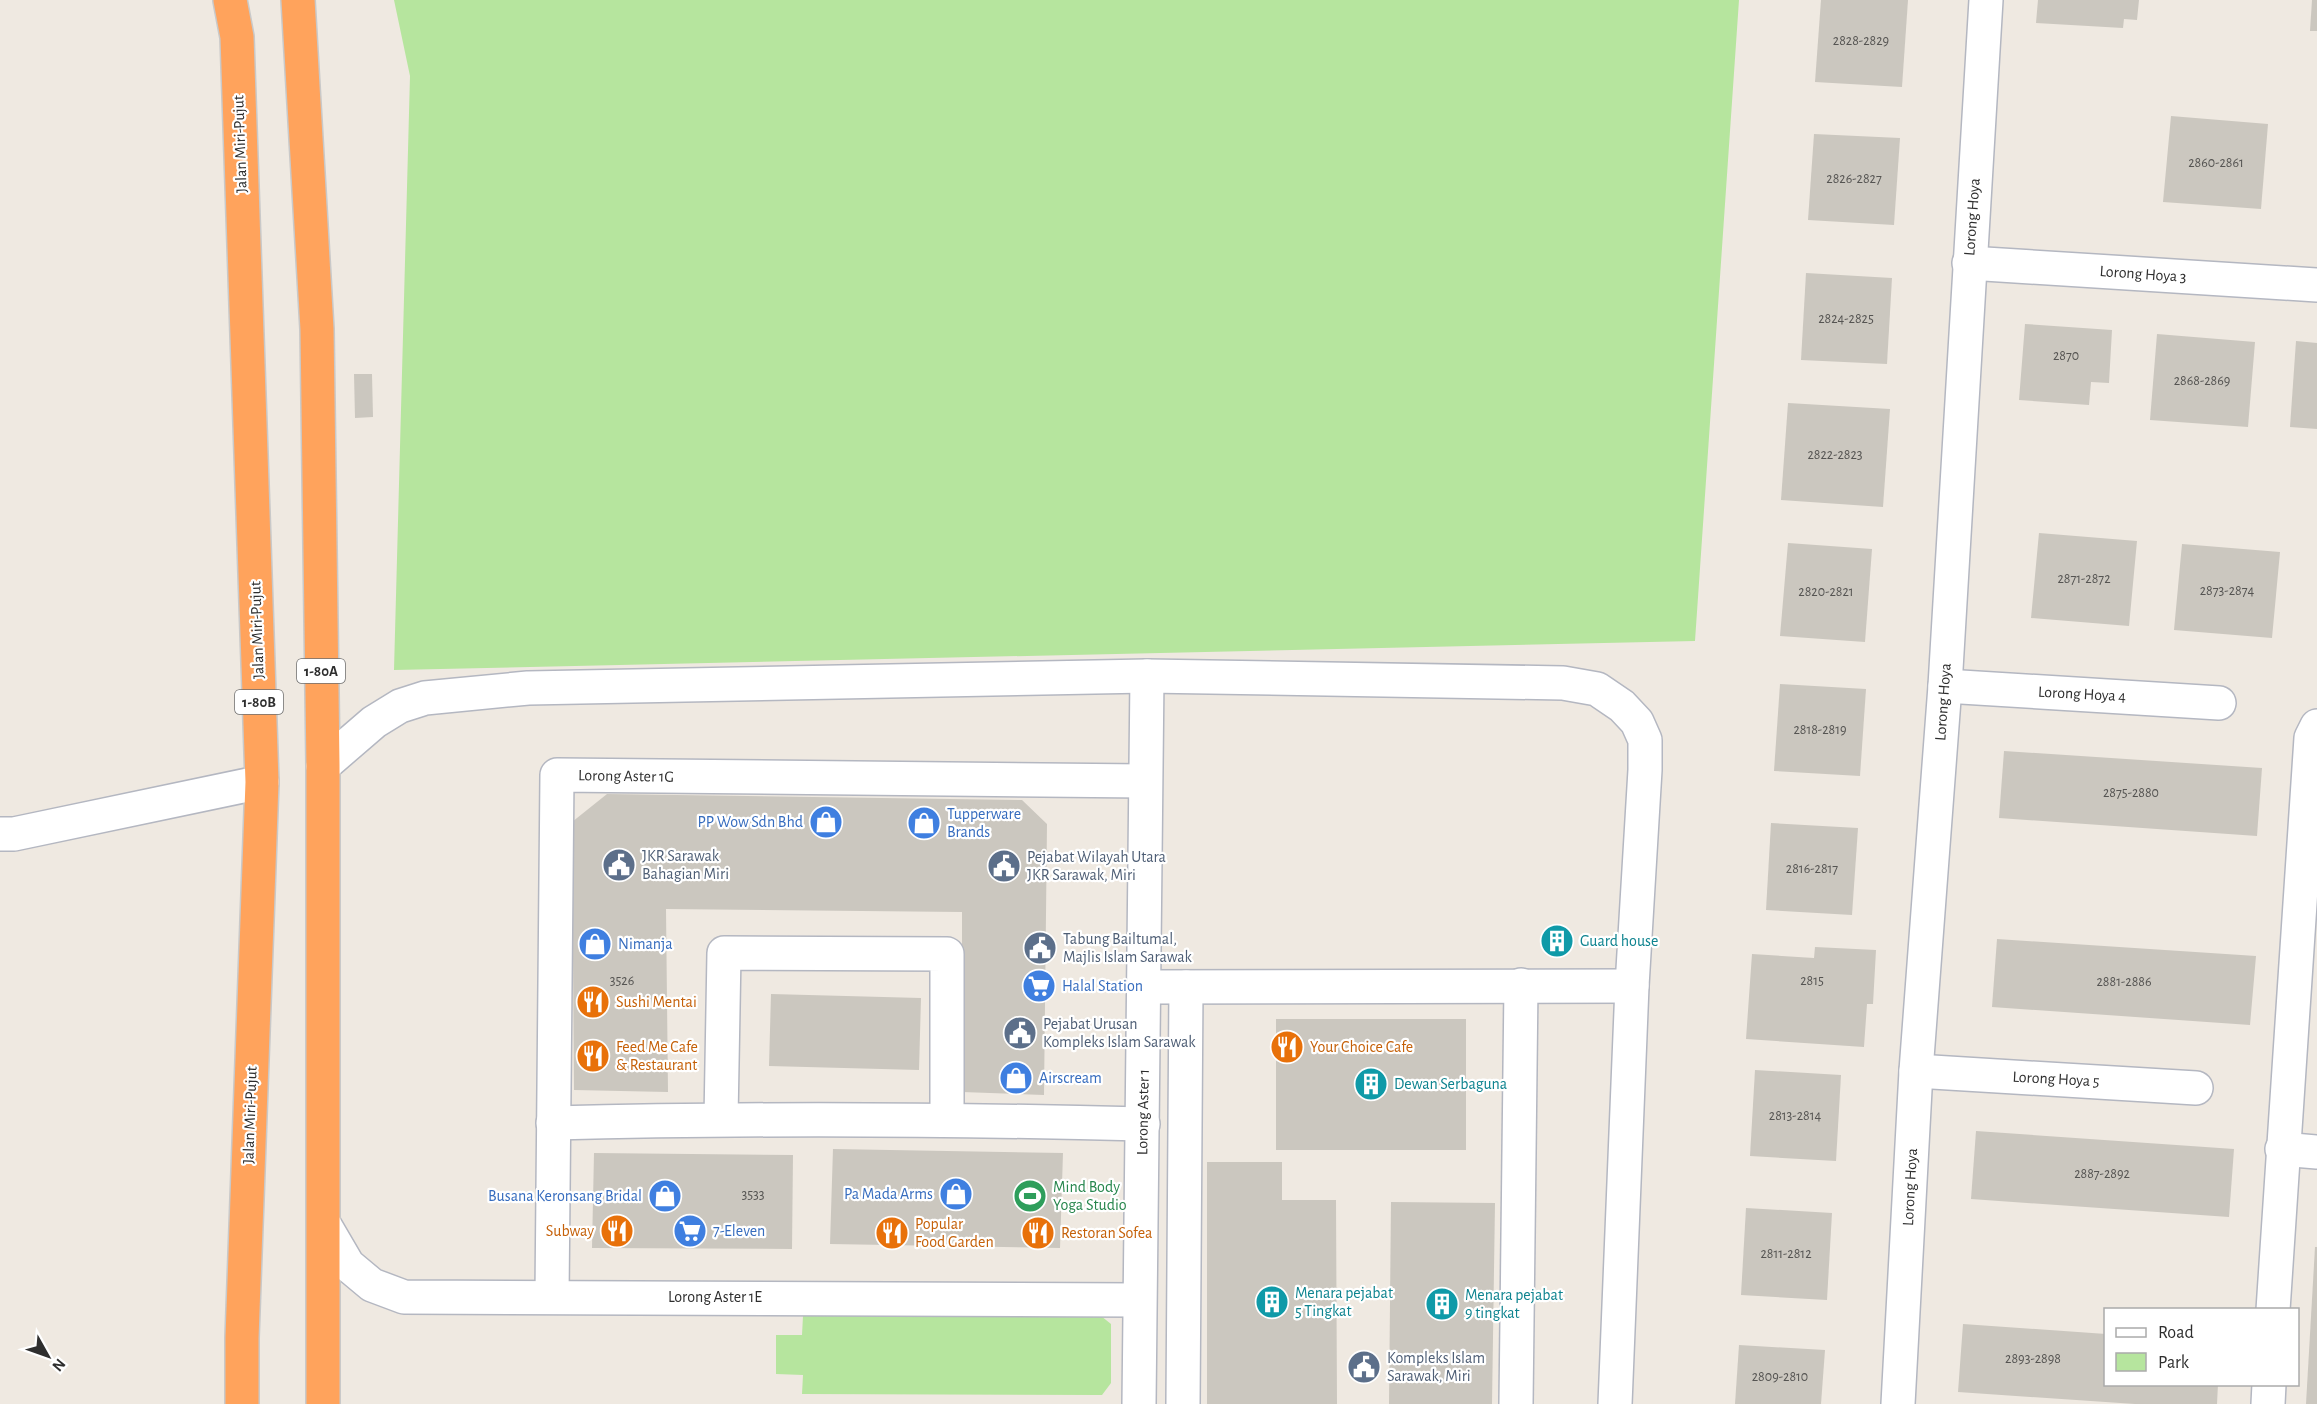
<svg xmlns="http://www.w3.org/2000/svg" width="2317" height="1404" font-family="'Alegreya Sans',sans-serif">
<style>
.green{fill:#b6e59e}
.building{fill:#cbc7bf}
.lines{fill:none;stroke-linecap:round;stroke-linejoin:round}
.minor-casing{stroke:#b4b7c1;stroke-width:36}
.highway-casing{stroke:#c9c9c9;stroke-width:36}
.minor{stroke:#fff;stroke-width:33}
.highway{stroke:#ffa35c;stroke-width:33}
.labels{text-anchor:middle;dominant-baseline:central;stroke-width:4.5;stroke-linejoin:round;paint-order:stroke}
.number-label{font-size:14px;fill:#555452}
.shield{fill:#fff;stroke:#6d6d6d;stroke-width:1.5}
.shield-label{font-size:15px;font-weight:bold;fill:#2e2e2e}
.street-label{font-size:16px;fill:#2e2e2e;stroke:#fff}
.shop-label{font-size:16px;fill:#366cbe;stroke:#fff;text-anchor:start}
.service-label{font-size:16px;fill:#4e5e75;stroke:#fff;text-anchor:start}
.culture-label{font-size:16px;fill:#0d838f;stroke:#fff;text-anchor:start}
.food-label{font-size:16px;fill:#c56008;stroke:#fff;text-anchor:start}
.leisure-label{font-size:16px;fill:#27864d;stroke:#fff;text-anchor:start}
</style>
<rect width="100%" height="100%" fill="#efe9e1"/>
<g class="green">
<polygon points="394,0 1739,0 1695,641 394,670 410,76"/>
<polygon points="803,1316 1101,1316 1111,1324 1111,1383 1102,1395 802,1394 803,1375 776,1374 776,1335 802,1335"/>
</g>
<g class="building">
<polygon points="1821,0 1908,0 1902,87 1815,82"/>
<polygon points="2038,0 2139,0 2137,20 2124,19 2123,28 2036,23"/>
<polygon points="2312,0 2317,0 2317,31 2310,31"/>
<polygon points="2171,116 2268,124 2261,209 2163,202"/>
<polygon points="1814,134 1900,138 1894,225 1808,220"/>
<polygon points="1806,273 1892,278 1887,364 1801,360"/>
<polygon points="2025,324 2112,330 2109,383 2091,382 2089,405 2019,400"/>
<polygon points="2157,334 2255,342 2248,427 2150,420"/>
<polygon points="2296,341 2317,343 2317,429 2290,427"/>
<polygon points="354,374 372,374 373,417 355,418"/>
<polygon points="1788,403 1890,409 1883,507 1781,500"/>
<polygon points="2039,533 2137,541 2129,626 2031,618"/>
<polygon points="1788,543 1872,549 1865,642 1780,636"/>
<polygon points="2182,544 2280,552 2272,638 2174,630"/>
<polygon points="1780,684 1866,689 1860,776 1774,771"/>
<polygon points="2004,751 2262,768 2257,836 1999,818"/>
<polygon points="607,794 1022,800 1047,824 1044,1095 962,1092 962,912 666,909 668,1092 574,1090 572,822"/>
<polygon points="1771,823 1858,828 1852,915 1766,910"/>
<polygon points="1567,930 1568,951 1546,951 1546,931"/>
<polygon points="1997,939 2256,956 2250,1025 1992,1007"/>
<polygon points="1815,947 1876,950 1873,1004 1867,1004 1864,1047 1746,1039 1752,954 1814,958"/>
<polygon points="771,994 921,998 919,1070 769,1066"/>
<rect x="1276" y="1019" width="190" height="131"/>
<polygon points="1755,1070 1841,1075 1836,1161 1750,1156"/>
<polygon points="1976,1131 2234,1149 2229,1217 1971,1199"/>
<polygon points="833,1149 1063,1153 1060,1248 830,1244"/>
<polygon points="594,1153 793,1155 792,1249 592,1248"/>
<polygon points="1207,1162 1282,1162 1282,1200 1336,1200 1337,1404 1207,1404"/>
<polygon points="1391,1202 1495,1203 1492,1404 1389,1404"/>
<polygon points="1746,1208 1832,1213 1827,1300 1741,1295"/>
<polygon points="2315,1247 2317,1247 2317,1404 2306,1404"/>
<polygon points="1963,1324 2106,1334 2106,1384 2218,1384 2217,1404 2135,1404 1958,1392"/>
<polygon points="1739,1345 1825,1350 1821,1404 1735,1404"/>
</g>
<g class="lines">
<defs>
<g id="minor">
<polyline points="1969,263 2317,285"/>
<polyline points="1945,686 2219,703"/>
<polyline points="323,766 374,722 400,706 425,698 528,688 1147,676 1563,683 1597,689 1622,706 1637,722 1645,740 1645,770 1632,986 1615,1404"/>
<polyline points="0,834 14,834 262,782"/>
<polyline points="1144,987 1632,986"/>
<polyline points="1916,1071 2196,1088"/>
<polyline points="721,1119 724,953 947,954 947,1119"/>
<path d="M553,1123C750,1118 946,1119 1143,1124"/>
<polyline points="2282,1149 2317,1152"/>
<polyline points="324,1224 348,1265 372,1285 404,1297 1139,1300"/>
<polyline points="552,1296 557,775 1145,781"/>
<polyline points="2273,1310 2311,738 2317,726"/>
<polyline points="1139,1404 1147,676"/>
<polyline points="1183,1404 1186,987"/>
<polyline points="1516,1404 1521,985"/>
<polyline points="1898,1404 1916,1071 1945,686 1986,0"/>
<polyline points="2268,1404 2269,1384"/>
</g>
<g id="highway">
<polyline points="230,0 237,37 262,782 242,1338 242,1404"/>
<polyline points="298,0 317,329 323,766 323,1404"/>
</g>
</defs>
<use href="#minor" class="minor-casing"/>
<use href="#highway" class="highway-casing"/>
<use href="#minor" class="minor"/>
<use href="#highway" class="highway"/>
</g>
<defs>
<symbol id="shop-disc" viewBox="-11 -11 22 22"><circle r="9.5" fill="#3f7fe0" stroke="#fff"/><path d="M-5-2.5h2.3a2.7 3.5 0 0 1 5.4 0H5L5.5 6h-11ZM-1.5-2.5h3a1.5 2.3 0 0 0-3 0Z" fill="#fff"/></symbol>
<symbol id="civic-disc" viewBox="-11 -11 22 22"><circle r="9.5" fill="#5c6f8a" stroke="#fff"/><path d="M-.6-6.5H3V-4.5H.6V-3L4-1V1h2V6H-6V1h2V-1L-.6-3ZM-1.2 2.5V6h2.4V2.5Z" fill="#fff"/></symbol>
<symbol id="building-disc" viewBox="-11 -11 22 22"><circle r="9.5" fill="#0f9aa8" stroke="#fff"/><path d="M-4-6H4V6H1V3H-1V6H-4ZM-2.5-4.3h1.7v1.8h-1.7ZM.8-4.3h1.7v1.8H.8ZM-2.5-1h1.7V.8h-1.7ZM.8-1h1.7V.8H.8Z" fill="#fff"/></symbol>
<symbol id="supermarket-disc" viewBox="-11 -11 22 22"><circle r="9.5" fill="#3f7fe0" stroke="#fff"/><path d="M-6-5.5h2.5l.6 2H6L4.5 2H-2.5L-4.4-4H-6ZM-1.5 3.2a1.3 1.3 0 1 0 .1 0ZM3 3.2a1.3 1.3 0 1 0 .1 0Z" fill="#fff"/></symbol>
<symbol id="restaurant-disc" viewBox="-11 -11 22 22"><circle r="9.5" fill="#e8710a" stroke="#fff"/><path d="M-5-6h1v4h1v-4h1v4h1v-4h1v5L-1.5 .5V6h-2V.5L-5-1ZM5-6V6H3V1.5H1.5Q1.5-4 5-6Z" fill="#fff"/></symbol>
<symbol id="stadium-disc" viewBox="-11 -11 22 22"><circle r="9.5" fill="#2e9e5b" stroke="#fff"/><path d="M0-5a6.5 5 0 1 0 0 10a6.5 5 0 1 0 0-10ZM-3.5-1.8h7v3.6h-7Z" fill="#fff"/></symbol>
</defs>
<g fill-rule="evenodd">
<use href="#shop-disc" x="807" y="803" width="38" height="38"/>
<use href="#shop-disc" x="905" y="804" width="38" height="38"/>
<use href="#civic-disc" x="600" y="846" width="38" height="38"/>
<use href="#civic-disc" x="985" y="847" width="38" height="38"/>
<use href="#building-disc" x="1538" y="922" width="38" height="38"/>
<use href="#shop-disc" x="576" y="925" width="38" height="38"/>
<use href="#civic-disc" x="1021" y="929" width="38" height="38"/>
<use href="#supermarket-disc" x="1020" y="967" width="38" height="38"/>
<use href="#restaurant-disc" x="574" y="983" width="38" height="38"/>
<use href="#civic-disc" x="1001" y="1014" width="38" height="38"/>
<use href="#restaurant-disc" x="1268" y="1028" width="38" height="38"/>
<use href="#restaurant-disc" x="574" y="1037" width="38" height="38"/>
<use href="#shop-disc" x="997" y="1059" width="38" height="38"/>
<use href="#building-disc" x="1352" y="1065" width="38" height="38"/>
<use href="#shop-disc" x="937" y="1175" width="38" height="38"/>
<use href="#shop-disc" x="646" y="1177" width="38" height="38"/>
<use href="#stadium-disc" x="1011" y="1177" width="38" height="38"/>
<use href="#restaurant-disc" x="598" y="1212" width="38" height="38"/>
<use href="#supermarket-disc" x="671" y="1212" width="38" height="38"/>
<use href="#restaurant-disc" x="873" y="1214" width="38" height="38"/>
<use href="#restaurant-disc" x="1019" y="1214" width="38" height="38"/>
<use href="#building-disc" x="1253" y="1283" width="38" height="38"/>
<use href="#building-disc" x="1423" y="1285" width="38" height="38"/>
<use href="#civic-disc" x="1345" y="1348" width="38" height="38"/>
</g>
<g class="labels">
<g class="number-label">
<text x="1861" y="41">2828-2829</text>
<text x="2216" y="163">2860-2861</text>
<text x="1854" y="179">2826-2827</text>
<text x="1846" y="319">2824-2825</text>
<text x="2066" y="356">2870</text>
<text x="2202" y="381">2868-2869</text>
<text x="1835" y="455">2822-2823</text>
<text x="2084" y="579">2871-2872</text>
<text x="2227" y="591">2873-2874</text>
<text x="1826" y="592">2820-2821</text>
<text x="1820" y="730">2818-2819</text>
<text x="2131" y="793">2875-2880</text>
<text x="1812" y="869">2816-2817</text>
<text x="622" y="981">3526</text>
<text x="1812" y="981">2815</text>
<text x="2124" y="982">2881-2886</text>
<text x="1795" y="1116">2813-2814</text>
<text x="2102" y="1174">2887-2892</text>
<text x="753" y="1195">3533</text>
<text x="1786" y="1254">2811-2812</text>
<text x="2033" y="1359">2893-2898</text>
<text x="1780" y="1377">2809-2810</text>
</g>
<g class="shield">
<rect x="297" y="659" width="48" height="24" rx="4.5"/>
<rect x="235" y="690" width="48" height="24" rx="4.5"/>
</g>
<g class="shield-label">
<text x="321" y="671">1-80A</text>
<text x="259" y="702">1-80B</text>
</g>
<g class="street-label">
<text transform="translate(240 144) rotate(-92)">Jalan Miri-Pujut</text>
<text transform="translate(1972 217) rotate(-86)">Lorong Hoya</text>
<text transform="translate(2143 274) rotate(4)">Lorong Hoya 3</text>
<text transform="translate(257 630) rotate(-92)">Jalan Miri-Pujut</text>
<text transform="translate(2082 694) rotate(3)">Lorong Hoya 4</text>
<text transform="translate(1943 702) rotate(-86)">Lorong Hoya</text>
<text transform="translate(626 776) rotate(1)">Lorong Aster 1G</text>
<text transform="translate(2056 1079) rotate(3)">Lorong Hoya 5</text>
<text transform="translate(1143 1112) rotate(-89)">Lorong Aster 1</text>
<text transform="translate(250 1115) rotate(-88)">Jalan Miri-Pujut</text>
<text transform="translate(1910 1187) rotate(-87)">Lorong Hoya</text>
<text x="715" y="1297">Lorong Aster 1E</text>
</g>
<g class="shop-label">
<text x="947" y="814">Tupperware<tspan x="947" dy="18">Brands</tspan></text>
<text x="803" y="822" text-anchor="end">PP Wow Sdn Bhd</text>
<text x="618" y="944">Nimanja</text>
<text x="1062" y="986">Halal Station</text>
<text x="1039" y="1078">Airscream</text>
<text x="933" y="1194" text-anchor="end">Pa Mada Arms</text>
<text x="642" y="1196" text-anchor="end">Busana Keronsang Bridal</text>
<text x="713" y="1231">7-Eleven</text>
</g>
<g class="service-label">
<text x="642" y="856">JKR Sarawak<tspan x="642" dy="18">Bahagian Miri</tspan></text>
<text x="1027" y="857">Pejabat Wilayah Utara<tspan x="1027" dy="18">JKR Sarawak, Miri</tspan></text>
<text x="1063" y="939">Tabung Bailtumal,<tspan x="1063" dy="18">Majlis Islam Sarawak</tspan></text>
<text x="1043" y="1024">Pejabat Urusan<tspan x="1043" dy="18">Kompleks Islam Sarawak</tspan></text>
<text x="1387" y="1358">Kompleks Islam<tspan x="1387" dy="18">Sarawak, Miri</tspan></text>
</g>
<g class="culture-label">
<text x="1580" y="941">Guard house</text>
<text x="1394" y="1084">Dewan Serbaguna</text>
<text x="1295" y="1293">Menara pejabat<tspan x="1295" dy="18">5 Tingkat</tspan></text>
<text x="1465" y="1295">Menara pejabat<tspan x="1465" dy="18">9 tingkat</tspan></text>
</g>
<g class="food-label">
<text x="616" y="1002">Sushi Mentai</text>
<text x="616" y="1047">Feed Me Cafe<tspan x="616" dy="18">&amp; Restaurant</tspan></text>
<text x="1310" y="1047">Your Choice Cafe</text>
<text x="915" y="1224">Popular<tspan x="915" dy="18">Food Garden</tspan></text>
<text x="594" y="1231" text-anchor="end">Subway</text>
<text x="1061" y="1233">Restoran Sofea</text>
</g>
<g class="leisure-label">
<text x="1053" y="1187">Mind Body<tspan x="1053" dy="18">Yoga Studio</tspan></text>
</g>
</g>
<rect x="2104" y="1308" width="195" height="78" fill="#ffffff" stroke="#ababab" stroke-width="1.5"/>
<rect x="2116" y="1328" width="30" height="9" fill="#ffffff" stroke="#ababab" stroke-width="1.5"/>
<text x="2158" y="1338" font-size="18" fill="#2e2e2e">Road</text>
<rect x="2116" y="1353" width="30" height="18" fill="#b6e59e" stroke="#ababab" stroke-width="1.5"/>
<text x="2158" y="1368" font-size="18" fill="#2e2e2e">Park</text>
<g transform="translate(48 1356) rotate(130)" stroke="#ffffff" stroke-width="4.5" paint-order="stroke">
<path d="M0-4.5L10 22L0 15L-10 22Z" fill="#2e2e2e"/>
<text y="-9" font-size="16" font-weight="bold" text-anchor="middle" fill="#2e2e2e">N</text>
</g>
</svg>
